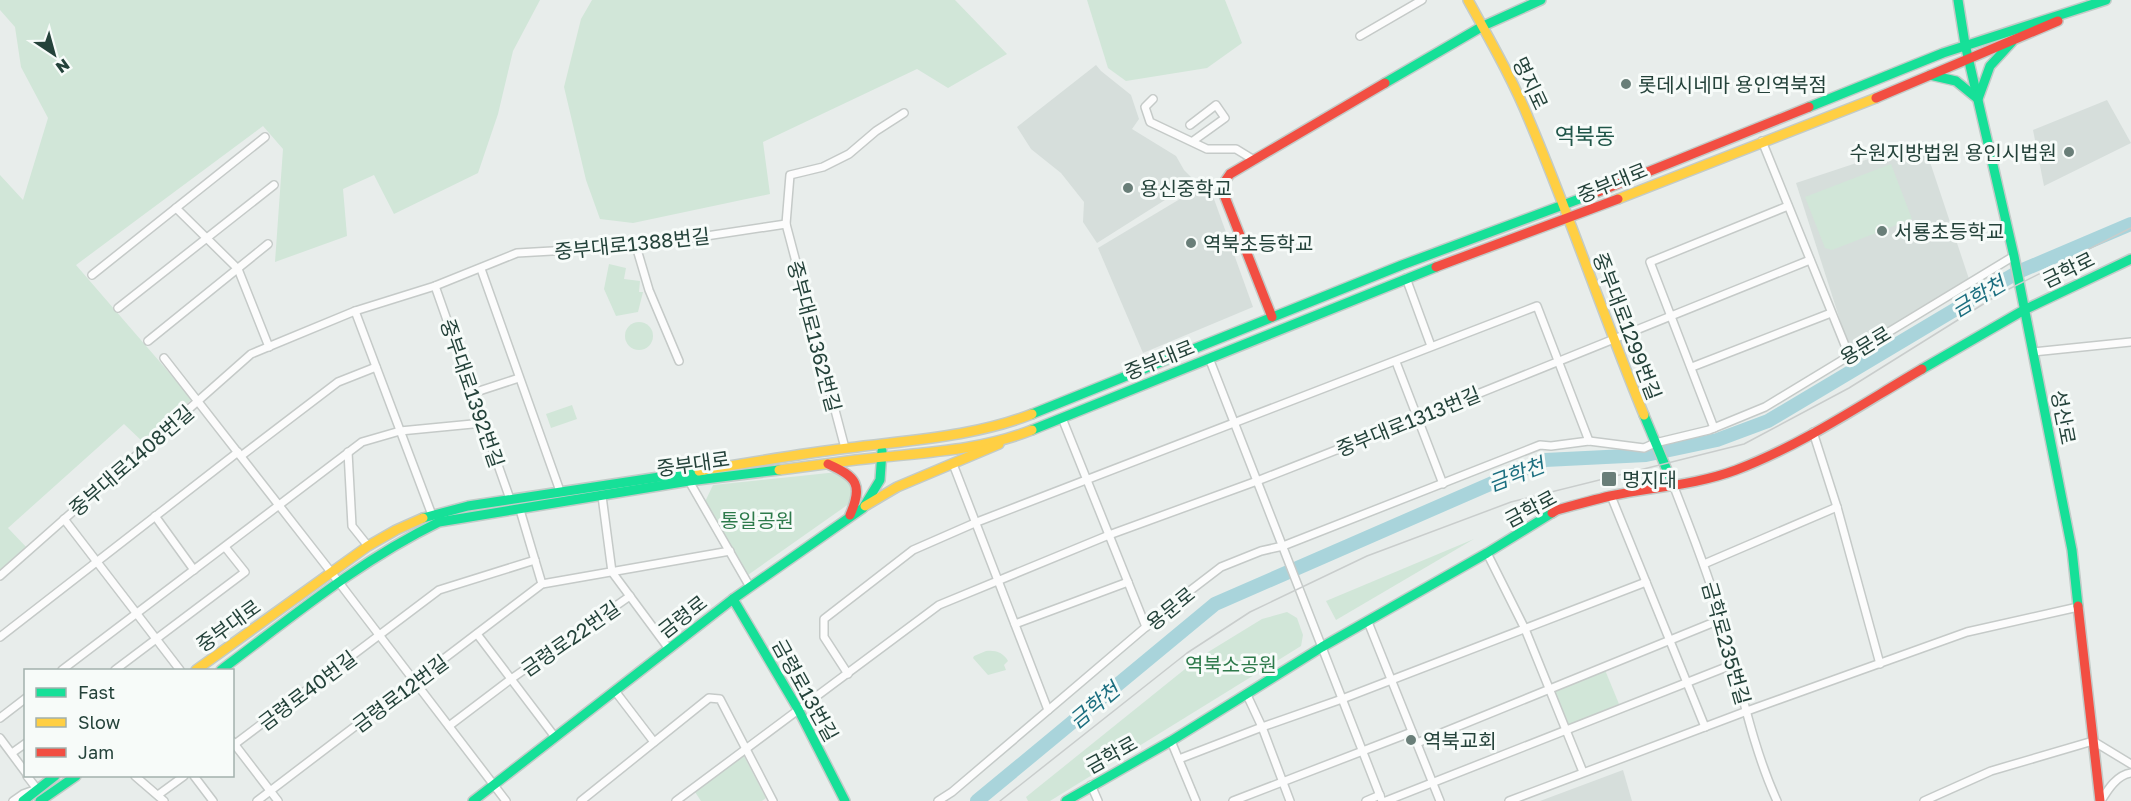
<svg xmlns="http://www.w3.org/2000/svg" width="2131" height="801" font-family="'Golos Text','Noto Sans KR',sans-serif">
<style>
.built{fill:#d6dedb}
.green{fill:#d1e6d8}
.lines{fill:none;stroke-linecap:round;stroke-linejoin:round}
.river{stroke:#a9d4db;stroke-width:14}
.street-casing{stroke:#c5cac8;stroke-width:10}
.fast-casing{stroke:#c3cbc8;stroke-width:12}
.slow-casing{stroke:#c3cbc8;stroke-width:12}
.jam-casing{stroke:#c3cbc8;stroke-width:12}
.street{stroke:#fcfcfc;stroke-width:7}
.fast{stroke:#16e098;stroke-width:9}
.slow{stroke:#ffcf43;stroke-width:9}
.jam{stroke:#f24e42;stroke-width:9}
.tram{stroke:#c9cdcc;stroke-width:1.5}
.poi-dot{fill:#697e78;stroke:#f7fbf9;stroke-width:2}
.labels{text-anchor:middle;dominant-baseline:central;stroke-width:6;stroke-linejoin:round;paint-order:stroke}
.street-label{font-size:20px;fill:#24423a;stroke:#f7fbf9}
.poi-label{font-size:20px;fill:#24423a;stroke:#f7fbf9;text-anchor:start}
.park-label{font-size:20px;fill:#2d7a4b;stroke:#f7fbf9}
.water-label{font-size:21px;font-style:italic;fill:#1c6f80;stroke:#f7fbf9}
.quarter-label{font-size:22px;fill:#1f5548;stroke:#f7fbf9}
</style>
<rect width="100%" height="100%" fill="#e8edeb"/>
<g class="built">
<polygon points="1096,65 1101,71 1131,95 1139,119 1132,129 1176,156 1184,170 1195,181 1097,243 1083,222 1084,202 1061,173 1031,149 1017,127"/>
<polygon points="2107,100 2131,143 2044,186 2033,130"/>
<polygon points="1923,141 1969,279 1858,346 1848,345 1796,183"/>
<polygon points="1210,188 1253,307 1143,353 1098,248 1185,196"/>
<polygon points="1623,770 1632,801 1540,801"/>
</g>
<g class="green">
<polygon points="0,0 540,0 513,51 498,114 478,173 394,214 374,175 343,189 347,236 275,262 283,149 263,126 76,265 192,399 144,443 124,424 8,528 29,550 0,576 0,175 23,200 48,118 21,67 15,27 0,10"/>
<polygon points="592,0 955,0 1007,54 948,88 917,69 763,142 770,194 633,223 600,219 586,180 564,87 581,19"/>
<polygon points="1087,0 1225,0 1242,43 1207,68 1126,81 1108,68"/>
<polygon points="1891,164 1912,219 1832,250 1825,248 1805,197"/>
<polygon points="609,264 626,268 624,279 640,281 639,292 643,292 638,312 616,316 604,289"/>
<circle cx="639" cy="336" r="14"/>
<polygon points="572,405 577,419 551,428 546,414"/>
<polygon points="838,472 849,477 853,489 853,501 745,577 703,506 713,485"/>
<polygon points="1474,539 1336,620 1326,601"/>
<polygon points="1287,612 1297,618 1303,635 1301,646 1050,801 1028,801 1026,797 1200,657 1262,619"/>
<path d="M986,651C995,650 1003,652 1008,661L1004,665L1006,670L988,675L973,658L974,656Z"/>
<polygon points="1605,670 1619,704 1568,725 1554,692"/>
<polygon points="743,754 766,798 762,801 701,801 695,792"/>
</g>
<g class="lines">
<polyline class="river" points="977,801 1215,604 1545,460 1646,455 1717,440 1768,421 2018,272 2131,224"/>
<defs>
<g id="street">
<polyline points="1360,36 1422,0"/>
<polyline points="1153,99 1145,107 1150,122 1207,149 1236,149 1254,160"/>
<polyline points="1190,125 1216,105 1225,118 1193,141"/>
<polyline points="1762,141 1849,355"/>
<polyline points="176,208 238,269 269,347"/>
<polyline points="636,246 649,290 679,361"/>
<polyline points="481,269 560,491"/>
<polyline points="92,275 265,137"/>
<polyline points="1406,278 1431,346"/>
<polyline points="435,286 510,499"/>
<polyline points="118,308 274,185"/>
<polyline points="355,311 432,515"/>
<polyline points="148,341 268,244"/>
<polyline points="2033,352 2131,342"/>
<polyline points="164,358 331,572 506,801"/>
<polyline points="1209,358 1382,801"/>
<polyline points="1396,362 1443,484"/>
<polyline points="1692,367 1831,313"/>
<polyline points="473,393 519,378"/>
<polyline points="1062,418 1146,627"/>
<polyline points="1714,428 1650,262 1788,206"/>
<polyline points="1813,432 1837,507 1880,664"/>
<polyline points="845,448 786,224 790,175 823,167 849,154 876,131 904,113"/>
<polyline points="348,452 352,526 368,546"/>
<polyline points="241,456 338,382 376,367"/>
<polyline points="953,464 1048,710"/>
<polyline points="689,481 750,587"/>
<path d="M1674,487C1691,531 1709,575 1722,621C1740,681 1751,744 1777,801"/>
<polyline points="602,496 612,572 669,649"/>
<polyline points="1611,496 1705,727"/>
<polyline points="520,510 542,584"/>
<polyline points="155,516 194,570"/>
<polyline points="64,519 180,670"/>
<polyline points="1487,553 1525,629 1583,772"/>
<polyline points="1704,564 1837,507"/>
<polyline points="0,576 251,354 355,311 435,286 517,253 640,246 786,224"/>
<polyline points="1368,622 1440,801"/>
<polyline points="1015,624 1128,582"/>
<polyline points="477,634 555,737"/>
<polyline points="0,637 238,452"/>
<polyline points="62,670 362,442 400,431 483,423"/>
<polyline points="115,670 245,572 225,547"/>
<polyline points="848,674 824,637 824,619 913,550 977,522 1537,306 1589,441"/>
<polyline points="615,691 654,742"/>
<polyline points="1247,695 1262,727 1290,801"/>
<polyline points="0,718 26,698"/>
<polyline points="449,726 511,679 630,596"/>
<polyline points="0,738 26,773"/>
<polyline points="232,741 278,801"/>
<polyline points="1171,741 1196,801"/>
<polyline points="1417,743 1722,619"/>
<polyline points="235,744 439,590 535,560"/>
<polyline points="12,753 26,743"/>
<polyline points="1179,759 1262,727 1342,699 1646,582"/>
<polyline points="135,776 164,801"/>
<polyline points="194,776 213,801"/>
<polyline points="1091,785 1098,801"/>
<polyline points="158,795 184,776"/>
<polyline points="13,801 23,794 37,789 27,776"/>
<polyline points="257,801 542,584 730,551"/>
<polyline points="581,801 709,698 720,699 773,801"/>
<polyline points="676,801 939,605 1109,535 1257,481 1418,418 1810,260"/>
<polyline points="938,801 952,792 1174,603 1221,567 1261,551 1283,546 1540,445 1551,446 1589,441 1644,448 1655,443 1709,430 1765,407 2014,256"/>
<polyline points="1233,801 1412,732"/>
<polyline points="1366,801 1380,795"/>
<polyline points="1386,801 1734,664"/>
<polyline points="1509,801 1747,711 1967,632 2078,607"/>
<polyline points="1924,801 1991,771 2093,741 2131,764"/>
<path d="M2101,801C2108,789 2117,775 2131,773"/>
</g>
<g id="fast">
<polyline points="1958,0 1965,44 2014,256 2072,550 2078,606"/>
<polyline points="1930,75 1956,81 1978,99 1990,66 2012,42"/>
<polyline points="1385,83 1483,26 1541,0"/>
<polyline points="1809,107 1943,53 2106,0"/>
<polyline points="1922,369 2024,310 2131,259"/>
<polyline points="1032,414 1402,265 1598,192"/>
<polyline points="1644,415 1674,487"/>
<polyline points="1032,430 1436,267"/>
<polyline points="423,518 468,506 699,471"/>
<polyline points="733,599 798,709 845,801"/>
<path d="M221,670C292,617 359,561 439,522L689,481L779,470"/>
<polyline points="23,801 55,776"/>
<polyline points="40,801 76,776"/>
<polyline points="473,801 733,599 863,508 880,480 882,451"/>
<polyline points="1066,801 1171,741 1322,647 1487,553 1552,513"/>
</g>
<g id="slow">
<path d="M1468,0C1490,40 1513,80 1530,122C1571,219 1604,318 1644,415"/>
<polyline points="1618,199 1876,98"/>
<path d="M779,470C814,466 849,460 884,457C934,452 984,449 1032,430"/>
<path d="M699,471C748,463 798,454 848,448C909,440 974,437 1032,414"/>
<polyline points="865,506 897,487 999,444"/>
<polyline points="196,670 368,546 396,530 423,518"/>
</g>
<g id="jam">
<polyline points="1876,98 2058,21"/>
<polyline points="1598,192 1809,107"/>
<polyline points="1436,267 1618,199"/>
<polyline points="1272,317 1221,187 1230,174 1385,83"/>
<path d="M828,464C857,477 863,485 850,515"/>
<path d="M1552,513L1557,510C1575,505 1593,500 1610,496C1653,487 1696,485 1736,470C1802,445 1862,404 1922,369"/>
<polyline points="2078,606 2100,801"/>
</g>
</defs>
<use href="#street" class="street-casing"/>
<use href="#fast" class="fast-casing"/>
<use href="#slow" class="slow-casing"/>
<use href="#jam" class="jam-casing"/>
<use href="#street" class="street"/>
<use href="#fast" class="fast"/>
<use href="#slow" class="slow"/>
<use href="#jam" class="jam"/>
<polyline class="tram" points="1000,801 1187,653 1250,612 1367,556 1511,502 1744,444 1849,388 2001,293 2131,228"/>
</g>
<g class="poi-dot">
<circle cx="1626" cy="84" r="6"/>
<circle cx="2069" cy="152" r="6"/>
<circle cx="1128" cy="188" r="6"/>
<circle cx="1882" cy="231" r="6"/>
<circle cx="1191" cy="243" r="6"/>
<rect x="1601" y="471" width="16" height="16" rx="3"/>
<circle cx="1411" cy="740" r="6"/>
</g>
<g class="labels">
<g class="street-label">
<text transform="translate(1531 83) rotate(65)">명지로</text>
<text transform="translate(1612 182) rotate(-22)">중부대로</text>
<text transform="translate(632 243) rotate(-6)">중부대로1388번길</text>
<text transform="translate(2068 269) rotate(-26)">금학로</text>
<text transform="translate(1628 326) rotate(69)">중부대로1299번길</text>
<text transform="translate(815 336) rotate(75)">중부대로1362번길</text>
<text transform="translate(1865 345) rotate(-31)">용문로</text>
<text transform="translate(1159 359) rotate(-22)">중부대로</text>
<text transform="translate(473 393) rotate(71)">중부대로1392번길</text>
<text transform="translate(2064 417) rotate(79)">성산로</text>
<text transform="translate(1408 421) rotate(-22)">중부대로1313번길</text>
<text transform="translate(131 460) rotate(-41)">중부대로1408번길</text>
<text transform="translate(693 463) rotate(-8)">중부대로</text>
<text transform="translate(1530 508) rotate(-28)">금학로</text>
<text transform="translate(1170 608) rotate(-39)">용문로</text>
<text transform="translate(682 616) rotate(-38)">금령로</text>
<text transform="translate(228 625) rotate(-36)">중부대로</text>
<text transform="translate(570 638) rotate(-35)">금령로22번길</text>
<text transform="translate(1727 643) rotate(74)">금학로235번길</text>
<text transform="translate(307 690) rotate(-37)">금령로40번길</text>
<text transform="translate(806 690) rotate(61)">금령로13번길</text>
<text transform="translate(400 693) rotate(-37)">금령로12번길</text>
<text transform="translate(1111 754) rotate(-29)">금학로</text>
</g>
<g class="poi-label">
<text x="1638" y="84">롯데시네마 용인역북점</text>
<text x="2057" y="152" text-anchor="end">수원지방법원 용인시법원</text>
<text x="1140" y="188">용신중학교</text>
<text x="1894" y="231">서룡초등학교</text>
<text x="1203" y="243">역북초등학교</text>
<text x="1622" y="479">명지대</text>
<text x="1423" y="740">역북교회</text>
</g>
<g class="park-label">
<text x="757" y="520">통일공원</text>
<text x="1231" y="664">역북소공원</text>
</g>
<g class="water-label">
<text transform="translate(1978 296) rotate(-31)">금학천</text>
<text transform="translate(1516 474) rotate(-21)">금학천</text>
<text transform="translate(1094 705) rotate(-40)">금학천</text>
</g>
<g class="quarter-label">
<text x="1585" y="135">역북동</text>
</g>
</g>
<rect x="24" y="669" width="210" height="108" fill="#f7fbf9" stroke="#a3b1ad" stroke-width="1.5"/>
<rect x="36" y="688" width="30" height="9" fill="#16e098" stroke="#a3b1ad" stroke-width="1.5"/>
<text x="78" y="699" font-size="18" fill="#24423a">Fast</text>
<rect x="36" y="718" width="30" height="9" fill="#ffcf43" stroke="#a3b1ad" stroke-width="1.5"/>
<text x="78" y="729" font-size="18" fill="#24423a">Slow</text>
<rect x="36" y="748" width="30" height="9" fill="#f24e42" stroke="#a3b1ad" stroke-width="1.5"/>
<text x="78" y="759" font-size="18" fill="#24423a">Jam</text>
<g transform="translate(54 54) rotate(144)" stroke="#f7fbf9" stroke-width="4.5" paint-order="stroke">
<path d="M0-4.5L10 22L0 15L-10 22Z" fill="#24423a"/>
<text y="-9" font-size="16" font-weight="bold" text-anchor="middle" fill="#24423a">N</text>
</g>
</svg>
